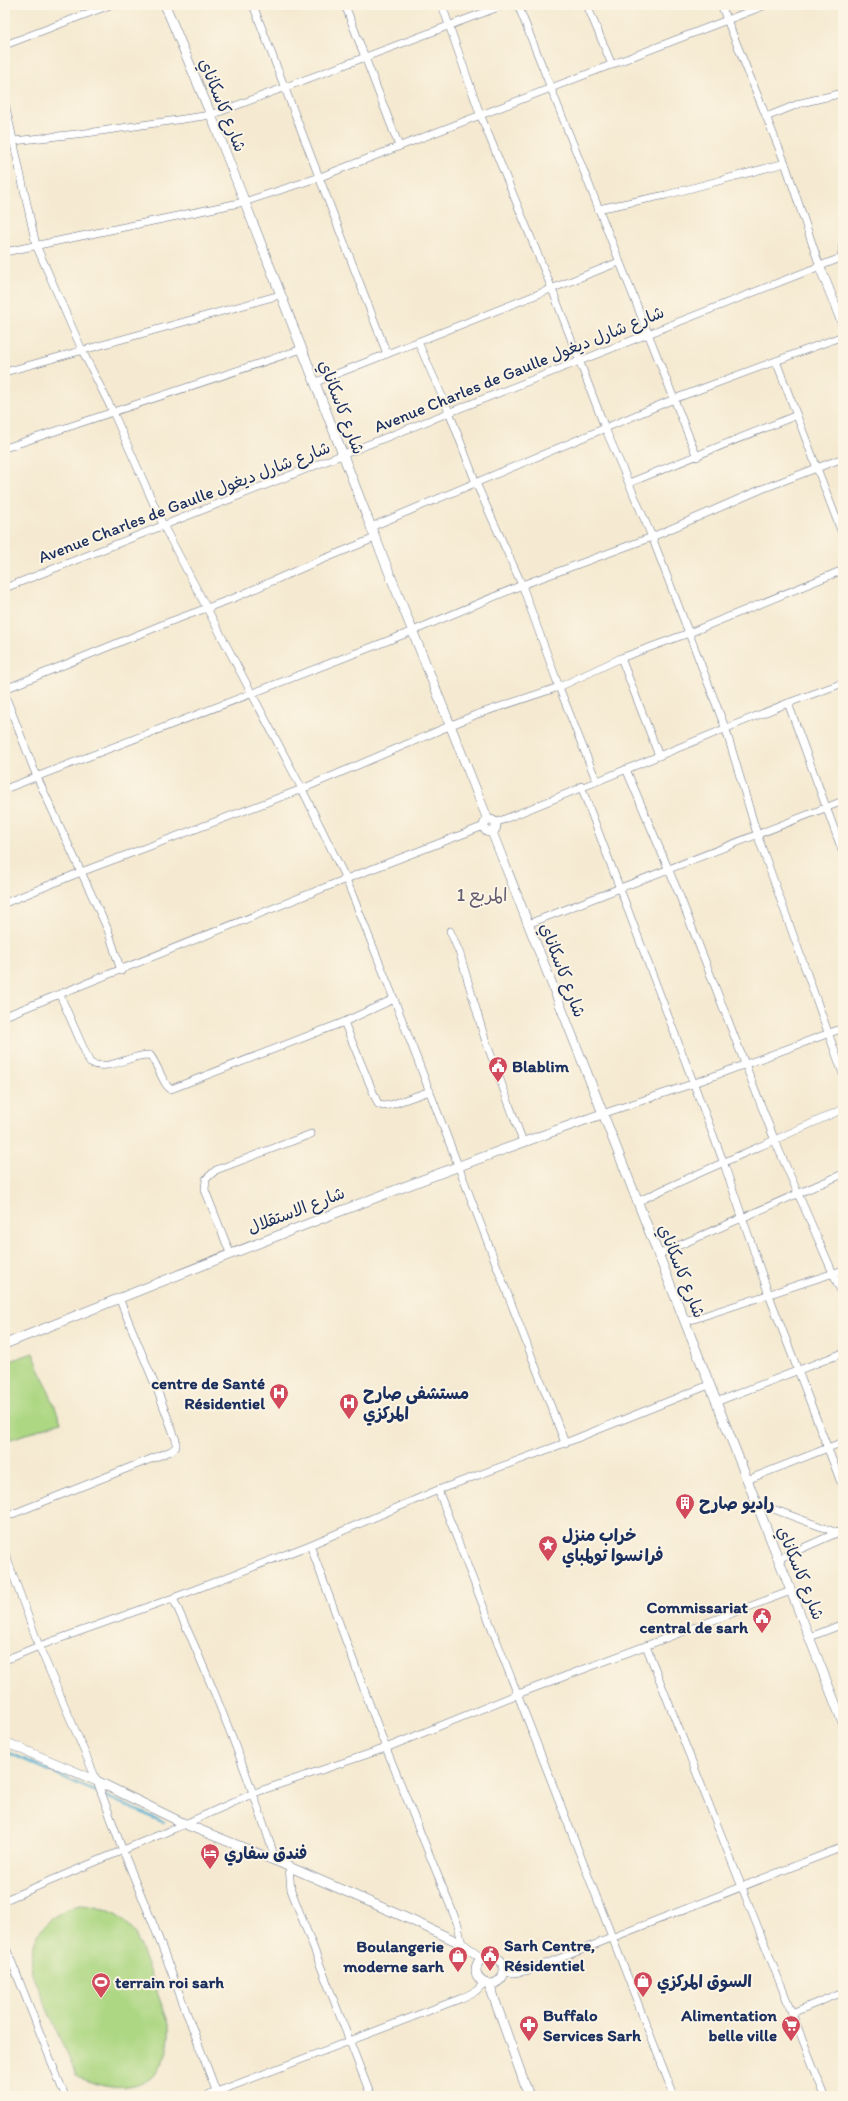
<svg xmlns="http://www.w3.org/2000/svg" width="848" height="2101" font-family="Itim,'Playpen Sans Arabic',sans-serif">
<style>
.green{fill:#add783;stroke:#648370}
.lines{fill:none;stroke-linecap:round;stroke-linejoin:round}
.stream{stroke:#54aed1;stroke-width:2.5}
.street-casing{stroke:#677086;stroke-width:8}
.secondary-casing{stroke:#677086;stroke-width:10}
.street{stroke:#fff;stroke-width:7}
.secondary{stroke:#fff;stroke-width:9}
.labels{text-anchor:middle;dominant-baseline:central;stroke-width:4;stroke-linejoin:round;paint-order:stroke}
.street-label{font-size:17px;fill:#1b2f5e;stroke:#fcf5e5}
.poi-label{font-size:17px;font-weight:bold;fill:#1b2f5e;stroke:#fcf5e5;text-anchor:start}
.neighbourhood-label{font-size:18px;fill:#635b70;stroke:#fcf5e5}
</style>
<rect width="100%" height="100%" fill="#fcf5e5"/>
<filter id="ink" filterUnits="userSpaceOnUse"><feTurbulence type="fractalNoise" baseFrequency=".025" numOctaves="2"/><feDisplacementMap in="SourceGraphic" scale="8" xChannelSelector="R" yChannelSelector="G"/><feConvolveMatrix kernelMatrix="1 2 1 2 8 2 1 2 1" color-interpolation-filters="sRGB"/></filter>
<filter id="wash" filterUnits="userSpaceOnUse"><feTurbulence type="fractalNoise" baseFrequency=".012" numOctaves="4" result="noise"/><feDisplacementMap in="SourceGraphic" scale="16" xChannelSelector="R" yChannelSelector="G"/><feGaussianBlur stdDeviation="0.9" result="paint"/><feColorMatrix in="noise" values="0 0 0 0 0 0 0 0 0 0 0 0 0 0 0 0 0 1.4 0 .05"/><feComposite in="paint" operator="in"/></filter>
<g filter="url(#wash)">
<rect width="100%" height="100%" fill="#f5ead1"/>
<g class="green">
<polygon points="33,1353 61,1422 5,1441 5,1363"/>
<path d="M79,1905C101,1906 120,1914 134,1931L169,2024C172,2086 128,2101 76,2076L32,1974C28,1938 45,1915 79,1905Z"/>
</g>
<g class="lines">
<g class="stream">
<polyline points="5,1751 101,1794"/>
<polyline points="105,1796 163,1822"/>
</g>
</g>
</g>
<g filter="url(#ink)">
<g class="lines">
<defs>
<g id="street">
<polyline points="253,5 387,354"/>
<polyline points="345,5 399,146"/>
<polyline points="442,5 480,114 552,289 605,428 652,537 726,730 757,834 843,1074"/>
<polyline points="518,5 697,457"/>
<polyline points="587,5 612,65"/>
<polyline points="721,5 785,163 820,267"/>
<polyline points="5,45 110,5"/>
<polyline points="5,103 36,245 82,350 113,412 163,525 302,789 346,879 394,999 565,1443"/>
<polyline points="766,117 801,103 843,93"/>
<polyline points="5,142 94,132 211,115 504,5"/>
<polyline points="598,209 666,195 785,163"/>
<polyline points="5,252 244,202 320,177 766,5"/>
<polyline points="841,258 843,242"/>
<polyline points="418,342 450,414 476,483 522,585 559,687 596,780"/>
<polyline points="776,361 843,536"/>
<polyline points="5,372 280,295"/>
<polyline points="316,382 619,262"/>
<polyline points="5,448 302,349"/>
<polyline points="629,483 797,415"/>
<polyline points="371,527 674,399 843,336"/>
<polyline points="5,588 843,257"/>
<polyline points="621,658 659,756"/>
<polyline points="5,689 169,622 234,598 309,565 375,538"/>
<polyline points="5,695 37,777 108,930 121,971"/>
<polyline points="788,703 843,853"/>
<polyline points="626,769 679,894 775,1141 843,1296"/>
<polyline points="581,786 723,1161 769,1295 843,1488"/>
<polyline points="5,789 413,631 522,585 652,537 762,489 843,458"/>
<polyline points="495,823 788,703 843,683"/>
<polyline points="5,903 81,872 302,789 475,715 559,687 621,658 689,633 843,570"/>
<polyline points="528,924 843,801"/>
<polyline points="450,931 460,954 484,1036 523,1142"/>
<path d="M60,995L90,1063C111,1072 129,1054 150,1055C157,1063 164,1087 171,1089L344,1022L394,999"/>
<polyline points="5,1016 346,879 484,826"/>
<polyline points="344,1022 378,1104 383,1106 390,1105 430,1091"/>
<polyline points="602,1114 692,1084 843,1028"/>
<path d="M637,1202C705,1169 775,1141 843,1109"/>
<polyline points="230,1253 205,1190 206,1179 216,1170 311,1134"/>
<polyline points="657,1255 843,1174"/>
<polyline points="685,1322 843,1270"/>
<polyline points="716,1402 843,1353"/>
<polyline points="747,1480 843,1442"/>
<polyline points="438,1490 674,2096"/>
<polyline points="757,1503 843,1535"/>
<polyline points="5,1517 171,1451 176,1447 176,1440 158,1392 119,1298"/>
<polyline points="310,1545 386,1748 458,1925 462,1944"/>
<polyline points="5,1553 39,1646 97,1781 123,1851 154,1926 218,2096"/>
<polyline points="778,1559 839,1532"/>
<path d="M173,1598C213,1684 247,1771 276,1861"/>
<polyline points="810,1637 843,1624"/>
<polyline points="646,1646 825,2096"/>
<polyline points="5,1660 39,1646 173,1598 310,1545 438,1490 565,1443 709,1385"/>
<polyline points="289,1867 291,1890 371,2096"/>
<polyline points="5,1900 185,1824 254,1793 386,1748 518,1694 791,1591"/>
<polyline points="5,1945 65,2096"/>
<polyline points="504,1972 514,1973 530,1970 843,1847"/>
<polyline points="792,2013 843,1992"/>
<polyline points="206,2096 462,1998 476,1991 484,1983"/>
</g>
<g id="secondary">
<polyline points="165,5 211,115 371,527 488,820"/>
<polyline points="820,267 843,325"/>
<circle cx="490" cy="826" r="6"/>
<polyline points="492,832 843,1723"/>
<path d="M5,1344C203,1265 401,1185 602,1114"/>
<polyline points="5,1742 97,1781 185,1824 276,1861 411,1920 462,1944 482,1958"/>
<circle cx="490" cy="1970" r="14"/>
<polyline points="489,1984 529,2096"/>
</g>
</defs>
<use href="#street" class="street-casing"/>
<use href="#secondary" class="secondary-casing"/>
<use href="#street" class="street"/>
<use href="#secondary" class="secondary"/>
</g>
</g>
<defs>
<symbol id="civic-pin" viewBox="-11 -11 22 30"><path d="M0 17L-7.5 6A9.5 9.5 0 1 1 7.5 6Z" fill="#d1495b" stroke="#fcf5e5"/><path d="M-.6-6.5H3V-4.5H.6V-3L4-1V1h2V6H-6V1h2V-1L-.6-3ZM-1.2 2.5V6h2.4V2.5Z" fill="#fff"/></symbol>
<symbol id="hospital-pin" viewBox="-11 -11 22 30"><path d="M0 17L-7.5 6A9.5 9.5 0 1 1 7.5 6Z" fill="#d1495b" stroke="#fcf5e5"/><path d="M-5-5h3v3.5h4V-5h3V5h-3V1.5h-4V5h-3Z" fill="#fff"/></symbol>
<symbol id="building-pin" viewBox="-11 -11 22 30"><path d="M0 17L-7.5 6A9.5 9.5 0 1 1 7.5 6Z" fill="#d1495b" stroke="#fcf5e5"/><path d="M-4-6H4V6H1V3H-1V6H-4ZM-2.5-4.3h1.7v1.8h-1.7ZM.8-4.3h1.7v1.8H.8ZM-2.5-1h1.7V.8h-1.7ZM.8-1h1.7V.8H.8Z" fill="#fff"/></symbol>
<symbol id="sight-pin" viewBox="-11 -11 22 30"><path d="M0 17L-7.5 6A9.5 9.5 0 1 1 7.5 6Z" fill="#d1495b" stroke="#fcf5e5"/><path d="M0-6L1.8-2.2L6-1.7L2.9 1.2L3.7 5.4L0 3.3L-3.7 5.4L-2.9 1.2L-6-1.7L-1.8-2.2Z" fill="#fff"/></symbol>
<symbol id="hotel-pin" viewBox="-11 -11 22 30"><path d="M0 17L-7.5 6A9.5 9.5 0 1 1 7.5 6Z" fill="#d1495b" stroke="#fcf5e5"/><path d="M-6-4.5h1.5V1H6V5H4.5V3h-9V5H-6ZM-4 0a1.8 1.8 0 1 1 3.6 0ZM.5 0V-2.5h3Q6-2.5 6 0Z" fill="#fff"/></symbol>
<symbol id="shop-pin" viewBox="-11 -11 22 30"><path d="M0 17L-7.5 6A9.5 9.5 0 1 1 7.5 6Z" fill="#d1495b" stroke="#fcf5e5"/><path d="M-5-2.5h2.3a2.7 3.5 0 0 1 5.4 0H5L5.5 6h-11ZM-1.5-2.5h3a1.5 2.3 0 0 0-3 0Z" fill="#fff"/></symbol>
<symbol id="stadium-pin" viewBox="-11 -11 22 30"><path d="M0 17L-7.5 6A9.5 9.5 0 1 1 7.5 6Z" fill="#d1495b" stroke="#fcf5e5"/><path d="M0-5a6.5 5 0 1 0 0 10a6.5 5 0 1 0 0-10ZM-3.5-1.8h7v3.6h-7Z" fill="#fff"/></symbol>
<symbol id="pharmacy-pin" viewBox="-11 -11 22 30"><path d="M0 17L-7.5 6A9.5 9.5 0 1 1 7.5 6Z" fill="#d1495b" stroke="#fcf5e5"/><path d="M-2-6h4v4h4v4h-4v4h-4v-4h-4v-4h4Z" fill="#fff"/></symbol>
<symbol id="supermarket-pin" viewBox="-11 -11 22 30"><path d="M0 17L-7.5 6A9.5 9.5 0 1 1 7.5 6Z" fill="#d1495b" stroke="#fcf5e5"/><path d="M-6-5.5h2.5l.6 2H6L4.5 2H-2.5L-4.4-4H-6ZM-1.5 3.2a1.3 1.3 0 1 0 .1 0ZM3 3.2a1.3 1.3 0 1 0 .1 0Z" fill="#fff"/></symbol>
</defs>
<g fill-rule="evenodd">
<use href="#civic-pin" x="487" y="1055" width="22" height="30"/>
<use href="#hospital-pin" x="268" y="1382" width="22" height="30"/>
<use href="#hospital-pin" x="338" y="1392" width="22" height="30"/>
<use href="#building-pin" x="674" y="1492" width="22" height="30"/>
<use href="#sight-pin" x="537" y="1534" width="22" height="30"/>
<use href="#civic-pin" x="751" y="1606" width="22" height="30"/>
<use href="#hotel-pin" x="199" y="1842" width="22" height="30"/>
<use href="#civic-pin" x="479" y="1944" width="22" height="30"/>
<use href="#shop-pin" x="447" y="1945" width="22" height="30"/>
<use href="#shop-pin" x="632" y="1970" width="22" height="30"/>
<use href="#stadium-pin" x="90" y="1971" width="22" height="30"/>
<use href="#pharmacy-pin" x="518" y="2014" width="22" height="30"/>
<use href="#supermarket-pin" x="780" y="2014" width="22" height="30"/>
</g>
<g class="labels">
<g class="street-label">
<text transform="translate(223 105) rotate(68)">شارع كاسكاناي</text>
<text transform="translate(519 369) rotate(-22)">Avenue Charles de Gaulle شارع شارل ديغول</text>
<text transform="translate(342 407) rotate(69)">شارع كاسكاناي</text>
<text transform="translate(184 502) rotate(-21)">Avenue Charles de Gaulle شارع شارل ديغول</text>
<text transform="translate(563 970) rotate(69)">شارع كاسكاناي</text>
<text transform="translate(296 1210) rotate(-21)">شارع الاستقلال</text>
<text transform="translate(682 1271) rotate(68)">شارع كاسكاناي</text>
<text transform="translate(801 1573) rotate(68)">شارع كاسكاناي</text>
</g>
<g class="poi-label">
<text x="512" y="1066">Blablim</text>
<text x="265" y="1383" text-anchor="end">centre de Santé<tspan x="265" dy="20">Résidentiel</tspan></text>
<text x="363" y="1393">مستشفى صارح<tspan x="363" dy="20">المركزي</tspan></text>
<text x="699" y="1503">راديو صارح</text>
<text x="562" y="1535">خراب منزل<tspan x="562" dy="20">فرانسوا تولمباي</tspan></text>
<text x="748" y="1607" text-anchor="end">Commissariat<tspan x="748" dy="20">central de sarh</tspan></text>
<text x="224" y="1853">فندق سفاري</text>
<text x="504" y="1945">Sarh Centre,<tspan x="504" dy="20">Résidentiel</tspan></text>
<text x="444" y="1946" text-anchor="end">Boulangerie<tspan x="444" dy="20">moderne sarh</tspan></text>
<text x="657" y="1981">السوق المركزي</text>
<text x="115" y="1982">terrain roi sarh</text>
<text x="543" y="2015">Buffalo<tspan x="543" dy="20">Services Sarh</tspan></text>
<text x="777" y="2015" text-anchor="end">Alimentation<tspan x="777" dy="20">belle ville</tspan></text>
</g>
<g class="neighbourhood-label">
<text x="482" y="895">المربع 1</text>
</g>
</g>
<rect width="848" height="2101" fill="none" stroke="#fcf5e5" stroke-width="20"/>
</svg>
